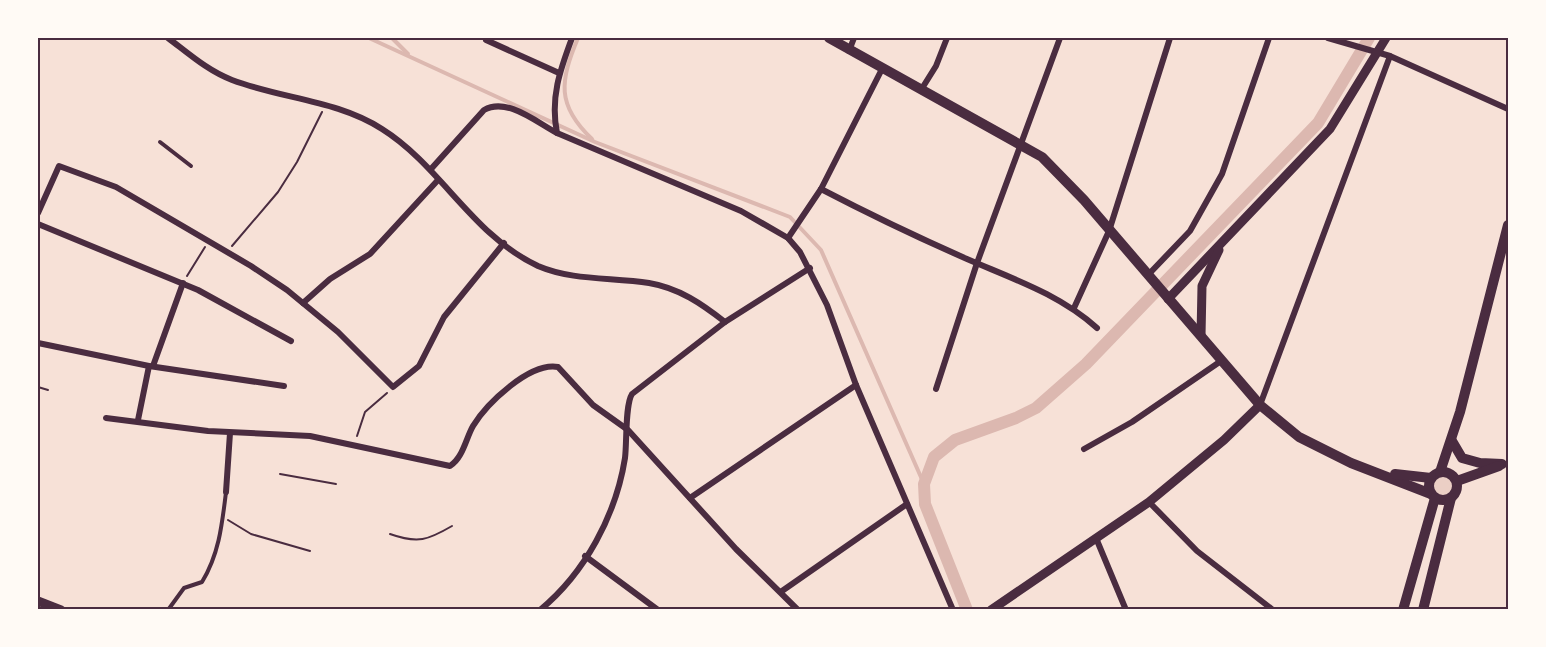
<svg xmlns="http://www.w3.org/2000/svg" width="1546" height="647" font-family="Karla,sans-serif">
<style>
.green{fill:#ebcfc5}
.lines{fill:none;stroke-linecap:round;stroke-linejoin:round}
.stream{stroke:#dcb8b0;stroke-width:4}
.canal{stroke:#dcb8b0;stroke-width:12}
.path{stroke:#4a2c40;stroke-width:2}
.service{stroke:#4a2c40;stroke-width:4}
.minor{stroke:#4a2c40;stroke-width:6}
.tertiary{stroke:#4a2c40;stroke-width:9}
.secondary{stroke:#4a2c40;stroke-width:10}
.neatline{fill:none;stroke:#4a2c40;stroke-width:2}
</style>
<rect width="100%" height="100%" fill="#f7e1d7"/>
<polygon class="green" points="1441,474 1454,479 1456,489 1444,498 1430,492 1431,481"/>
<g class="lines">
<g class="stream">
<polyline points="369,38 595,142 790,217 821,250 924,484"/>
<polyline points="392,38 408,54"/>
<path d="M578,38C560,81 556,105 592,139"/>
</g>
<polyline class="canal" points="967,610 925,504 924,484 934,457 955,440 1016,418 1036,408 1086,364 1318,123 1369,38"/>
<g class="path">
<polyline points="232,246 278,192 297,162 322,112"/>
<polyline points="187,276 205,247"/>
<polyline points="38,387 48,390"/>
<polyline points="357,436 365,412 387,393"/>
<polyline points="280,474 336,484"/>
<polyline points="228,520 251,534 310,551"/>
<path d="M390,534C418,544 428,540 452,526"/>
</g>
<g class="service">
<polyline points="160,142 191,166"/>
<path d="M168,610L184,588L202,582C219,554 222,525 226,492"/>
</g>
<g class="minor">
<path d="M168,38C188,53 208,71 232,80C282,99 337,100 382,129C441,166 472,235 538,266C573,281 612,277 649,283C679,288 702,304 725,322"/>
<path d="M572,38C560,70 550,98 557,133L741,211L788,238L800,252L827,305L856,385L953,610"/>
<polyline points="1328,38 1390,56 1508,109"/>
<polyline points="486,40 559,73"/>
<polyline points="849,51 854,38"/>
<polyline points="921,90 936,66 947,38"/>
<path d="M431,169L484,110C507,97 536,122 557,133"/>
<path d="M821,189C869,214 917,237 967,259C1013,279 1059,294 1097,328"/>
<polyline points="38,213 59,166 116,187 251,266 287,290 338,332 393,387 419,366 444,317 504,243"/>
<polyline points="38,224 198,290 291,341"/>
<polyline points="788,238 821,189 882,69"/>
<polyline points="1148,275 1190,231 1222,174 1269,38"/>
<polyline points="303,303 330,279 370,254 438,180"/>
<polyline points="1074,308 1109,231 1170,38"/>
<polyline points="38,343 149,366 284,386"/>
<polyline points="153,366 183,283"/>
<polyline points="936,389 977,263 1060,38"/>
<polyline points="1260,405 1390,56"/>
<path d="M106,418L208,431L310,436L450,466C463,458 466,438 473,426C487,403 530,362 558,367L593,405L628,430L736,549L798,610"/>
<polyline points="138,420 149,366"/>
<polyline points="1084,449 1132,422 1221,361"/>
<polyline points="226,492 230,433"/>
<polyline points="690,498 856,385"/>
<polyline points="1149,502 1197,551 1273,610"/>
<polyline points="1096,538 1126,610"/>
<polyline points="585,556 658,610"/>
<polyline points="782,591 907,504"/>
<path d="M540,610C585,573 616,515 625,458C627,442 625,405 632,394L725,322L810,268"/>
</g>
<g class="tertiary">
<polyline points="1168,299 1330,129 1386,38"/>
<polyline points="1201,336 1202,286 1219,250"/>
<polyline points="38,601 61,610"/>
<polyline points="991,610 1149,502 1224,440 1260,405"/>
</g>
<g class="secondary">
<polyline points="829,38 1042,157 1084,200 1260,405 1299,437 1351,463 1431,494"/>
<polyline points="1452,441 1462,458 1480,463 1502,464"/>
<circle cx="1443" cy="486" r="14"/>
<polyline points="1440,472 1460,412 1508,225"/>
<polyline points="1395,474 1431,478"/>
<polyline points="1457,481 1499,466"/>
<polyline points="1403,610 1435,498"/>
<polyline points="1423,610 1451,498"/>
</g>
</g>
<rect width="1546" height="647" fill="none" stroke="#fffaf5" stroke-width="78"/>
<rect x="39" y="39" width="1468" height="569" class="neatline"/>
</svg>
